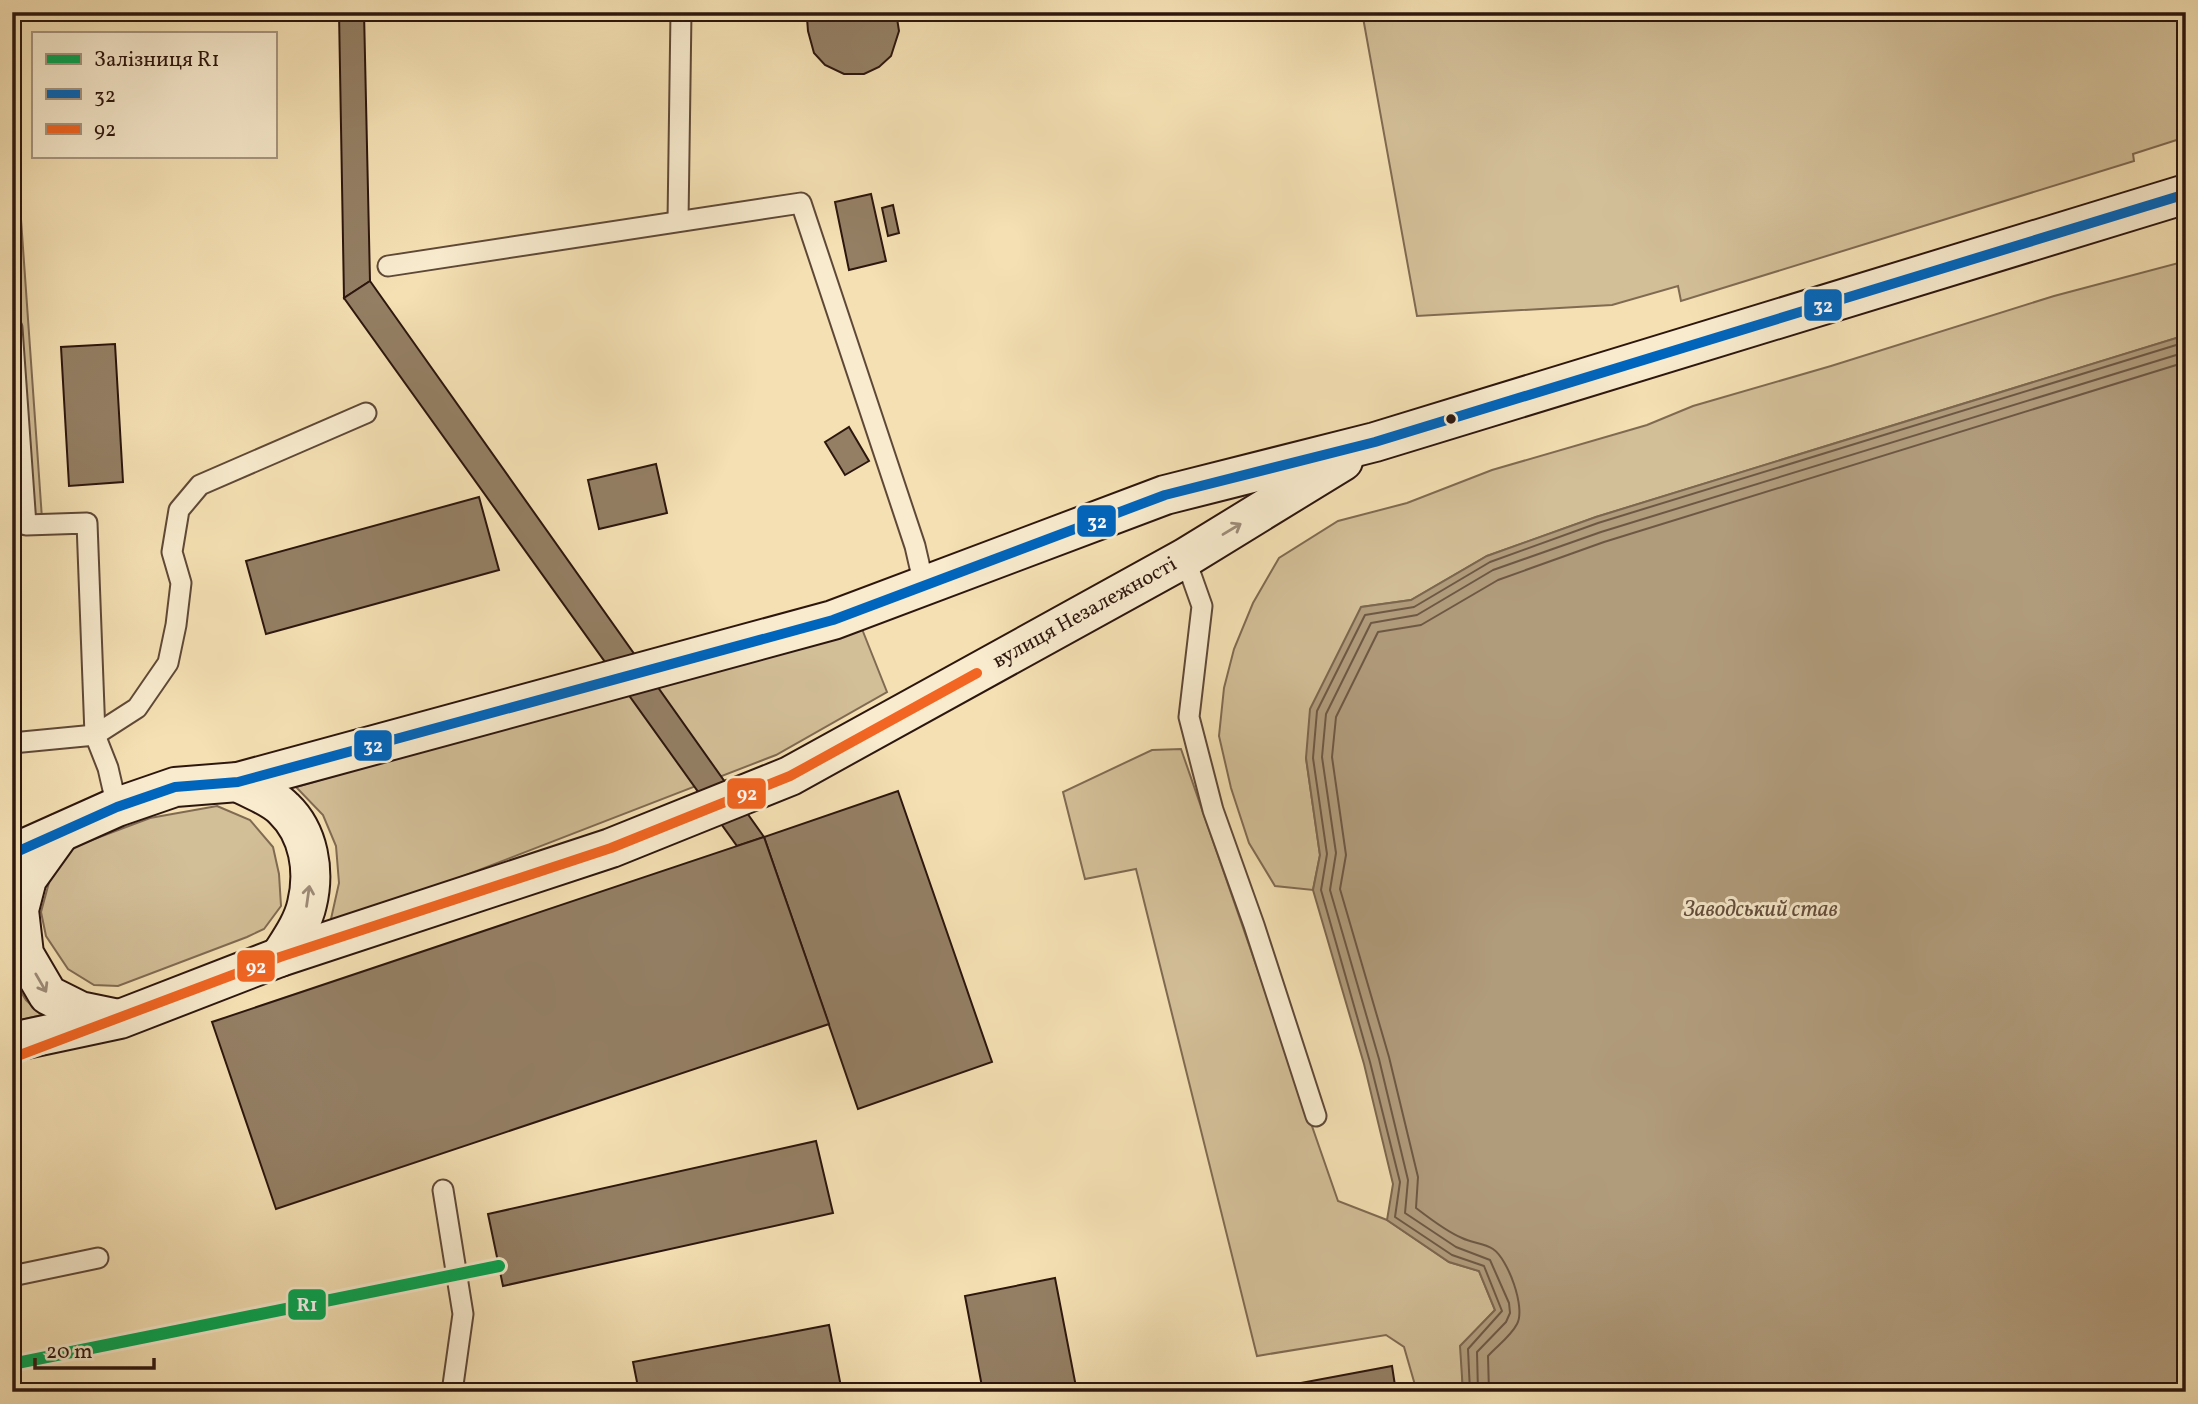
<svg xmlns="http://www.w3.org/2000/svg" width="2198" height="1404" font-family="Vollkorn,serif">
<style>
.green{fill:#d2be97;stroke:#806a52;stroke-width:2}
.water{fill:#b09b7b;stroke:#7c664f;stroke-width:2}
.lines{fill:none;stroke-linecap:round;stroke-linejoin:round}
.shore{stroke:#6e5844;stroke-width:2}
.building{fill:#947f64;stroke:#2d160e;stroke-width:2}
.service-casing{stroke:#5f4837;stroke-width:23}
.secondary-casing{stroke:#2d160e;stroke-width:42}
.service{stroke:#f8ebce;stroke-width:19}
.secondary{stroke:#f8ebce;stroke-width:38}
.bus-1-casing{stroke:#f8ebce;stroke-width:16}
.bus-2-casing{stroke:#f8ebce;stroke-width:16}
.bus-1{stroke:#0065bd;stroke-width:10}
.bus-2{stroke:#f26522;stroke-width:10}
.rail-1-casing{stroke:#f8ebce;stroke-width:18}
.rail-1{stroke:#00a651;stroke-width:12}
.oneway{stroke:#9d8b78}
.bus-dot{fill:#2d160e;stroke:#f8ebce;stroke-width:2.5}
.labels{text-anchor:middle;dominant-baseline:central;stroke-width:6;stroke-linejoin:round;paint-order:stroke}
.street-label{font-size:21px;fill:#2d160e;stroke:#f8ebce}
.water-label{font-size:23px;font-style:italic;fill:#614b3a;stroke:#f8ebce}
.line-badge{stroke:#f8ebce;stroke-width:2.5}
.badge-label{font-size:19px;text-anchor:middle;font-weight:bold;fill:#fff}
</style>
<rect width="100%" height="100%" fill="#f4e0b3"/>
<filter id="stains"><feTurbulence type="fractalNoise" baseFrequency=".00286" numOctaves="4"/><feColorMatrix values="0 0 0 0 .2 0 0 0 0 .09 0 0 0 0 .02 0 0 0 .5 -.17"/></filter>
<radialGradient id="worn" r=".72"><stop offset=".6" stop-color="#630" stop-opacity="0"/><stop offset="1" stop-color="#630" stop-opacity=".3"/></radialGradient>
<g class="green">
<polygon points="1362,12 2186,12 2186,137 2133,154 2134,161 1681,301 1678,286 1612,305 1417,316"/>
<polygon points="12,91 43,533 12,527"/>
<polygon points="2186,261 2186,335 1596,517 1487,556 1411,600 1362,607 1306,758 1320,855 1313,890 1275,886 1249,843 1231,788 1219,736 1224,688 1234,649 1253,603 1279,558 1338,521 1407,503 1492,470 1647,425 1693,406 1831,366 2054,296"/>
<polygon points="860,624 887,692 776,755 329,928 339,883 336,846 323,815 296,787"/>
<polygon points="1181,749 1338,1201 1387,1220 1449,1262 1479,1271 1495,1310 1461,1346 1463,1392 1417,1392 1404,1347 1386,1335 1257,1356 1136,869 1085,879 1063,792 1152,750"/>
<polygon points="217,806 250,820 273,847 279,874 281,906 264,929 247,937 118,986 94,985 68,969 46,936 41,912 51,875 73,847 150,818"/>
<polygon points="12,977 26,1000 42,1015 12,1022"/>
</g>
<polygon class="water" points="2186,335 2186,1392 1463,1392 1460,1346 1495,1310 1479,1271 1449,1262 1387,1220 1393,1184 1364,1064 1313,890 1320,855 1306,758 1310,709 1361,607 1411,600 1487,556 1596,517"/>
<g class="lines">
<g class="shore">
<polyline points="1470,1392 1468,1349 1502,1311 1484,1266 1452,1255 1395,1217 1400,1182 1370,1062 1321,890 1327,854 1313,758 1317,711 1365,615 1414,607 1490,562 1598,523 2186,342"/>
<polyline points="1478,1392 1477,1352 1506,1322 1510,1313 1509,1303 1490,1260 1456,1247 1405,1213 1408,1180 1379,1059 1330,890 1336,853 1322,757 1326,714 1371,623 1417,615 1493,570 1601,532 2186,352"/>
<path d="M1489,1392L1488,1356C1497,1346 1511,1336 1517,1324C1526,1308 1508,1259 1493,1249C1484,1243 1472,1243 1462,1238C1447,1232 1429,1218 1416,1208L1418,1177L1389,1057L1340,889L1346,855L1332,757L1336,717L1378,632L1421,625L1498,580L1604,542L2186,362"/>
</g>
</g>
<g class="building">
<polygon points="339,12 364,12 370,281 344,298"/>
<polygon points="811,12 896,12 899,31 891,56 879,67 864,74 844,74 825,65 814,53 808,31 807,18"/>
<polygon points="871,194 886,261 849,270 835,202"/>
<polygon points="893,205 899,233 888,236 882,208"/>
<polygon points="370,281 764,837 737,846 344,298"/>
<polygon points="115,344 123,482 69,486 61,347"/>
<polygon points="849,427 869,461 845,475 825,442"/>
<polygon points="656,464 667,513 599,529 588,480"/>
<polygon points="479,497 499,570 266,634 246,561"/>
<polygon points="898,791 992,1062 858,1109 764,837"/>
<polygon points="764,837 829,1024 276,1209 212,1022"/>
<polygon points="816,1141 833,1213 503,1286 488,1214"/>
<polygon points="1055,1278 1077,1392 983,1392 965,1296"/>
<polygon points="829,1325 842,1392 639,1392 633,1362"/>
<polygon points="1392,1366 1396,1392 1292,1392 1290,1385"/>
</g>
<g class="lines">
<defs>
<g id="service">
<polyline points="678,221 681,12"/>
<polyline points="388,266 801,203 915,546 924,585"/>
<polyline points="12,328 26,525 87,523 95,735"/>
<polyline points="1185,558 1202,606 1189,717 1213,810 1254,925 1316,1116"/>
<polyline points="95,735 137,708 168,663 176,625 181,583 172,552 179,510 200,485 366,413"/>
<polyline points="12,743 95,735 108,768 117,807"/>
<polyline points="443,1190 463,1314 452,1392"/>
<polyline points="12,1276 98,1258"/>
</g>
<g id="secondary">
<path d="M238,782C252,790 273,797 284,809C309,833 315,871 307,904C303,923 290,941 280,957"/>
<polyline points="60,833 27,879 19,910 24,954 48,995 80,1011 114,1018"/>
<polyline points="12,854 117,807 175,787 238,782 833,620 1165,495 1375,442 2186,194"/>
<polyline points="12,1042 120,1019 280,957 611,848 790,776 1185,558 1343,461"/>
</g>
</defs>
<use href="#service" class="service-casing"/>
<use href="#secondary" class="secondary-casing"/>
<use href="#service" class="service"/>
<use href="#secondary" class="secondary"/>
<defs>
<polyline id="bus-1" points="12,854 117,807 175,787 238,782 833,620 1165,495 1375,442 2186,194"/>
<polyline id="bus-2" points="12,1058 280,957 611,848 790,776 977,673"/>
</defs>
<use href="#bus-1" class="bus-1-casing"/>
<use href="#bus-2" class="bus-2-casing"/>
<use href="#bus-1" class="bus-1"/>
<use href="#bus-2" class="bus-2"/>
<defs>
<polyline id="rail-1" points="12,1364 499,1266"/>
</defs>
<use href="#rail-1" class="rail-1-casing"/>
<use href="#rail-1" class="rail-1"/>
</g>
<defs><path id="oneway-shaft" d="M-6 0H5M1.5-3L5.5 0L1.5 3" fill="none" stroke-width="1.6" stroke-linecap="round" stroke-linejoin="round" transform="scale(1.75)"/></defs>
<g class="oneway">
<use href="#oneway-shaft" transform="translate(1232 529) rotate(-31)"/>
<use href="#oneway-shaft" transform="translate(308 896) rotate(-82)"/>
<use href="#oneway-shaft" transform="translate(41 983) rotate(60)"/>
</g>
<circle class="bus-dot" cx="1451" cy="419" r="6"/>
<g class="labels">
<g class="street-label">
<text transform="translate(1085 613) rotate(-29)">вулиця Незалежності</text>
</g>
<g class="water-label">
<text x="1761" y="910">Заводський став</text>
</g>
</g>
<g class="line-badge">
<rect x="1803" y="288" width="40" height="34" rx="7" fill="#0065bd"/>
<rect x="1076" y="504" width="41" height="34" rx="7" fill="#0065bd"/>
<rect x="353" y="729" width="40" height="33" rx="7" fill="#0065bd"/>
<rect x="726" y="777" width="41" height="33" rx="7" fill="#f26522"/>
<rect x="236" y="949" width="40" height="34" rx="7" fill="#f26522"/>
<rect x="287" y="1288" width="40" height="33" rx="7" fill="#00a651"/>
</g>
<g class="badge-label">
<text x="1823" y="312">32</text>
<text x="1097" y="528">32</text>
<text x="373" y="752">32</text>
<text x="747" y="800">92</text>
<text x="256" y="973">92</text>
<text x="307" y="1311">R1</text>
</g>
<rect width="2198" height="1404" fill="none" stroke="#f4e0b3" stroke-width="42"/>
<rect x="14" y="14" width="2170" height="1376" fill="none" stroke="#2d160e" stroke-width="3.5"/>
<rect x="21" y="21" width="2156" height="1362" fill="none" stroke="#2d160e" stroke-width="2"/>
<rect x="32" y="32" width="245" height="126" fill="#f8ebce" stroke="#a79681" stroke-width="2"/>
<rect x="46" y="54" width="35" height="10" fill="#00a651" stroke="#a79681" stroke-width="2"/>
<text x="94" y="66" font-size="21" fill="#2d160e">Залізниця R1</text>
<rect x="46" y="89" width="35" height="10" fill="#0065bd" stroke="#a79681" stroke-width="2"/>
<text x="94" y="102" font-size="21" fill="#2d160e">32</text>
<rect x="46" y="124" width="35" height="10" fill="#f26522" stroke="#a79681" stroke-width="2"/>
<text x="94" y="136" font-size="21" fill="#2d160e">92</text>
<path d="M35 1358v10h119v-10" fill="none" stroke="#2d160e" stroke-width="3.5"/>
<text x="46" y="1358" font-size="21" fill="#2d160e" stroke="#f8ebce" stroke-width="5" paint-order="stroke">20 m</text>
<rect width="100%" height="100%" filter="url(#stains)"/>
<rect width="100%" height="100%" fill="url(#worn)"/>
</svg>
